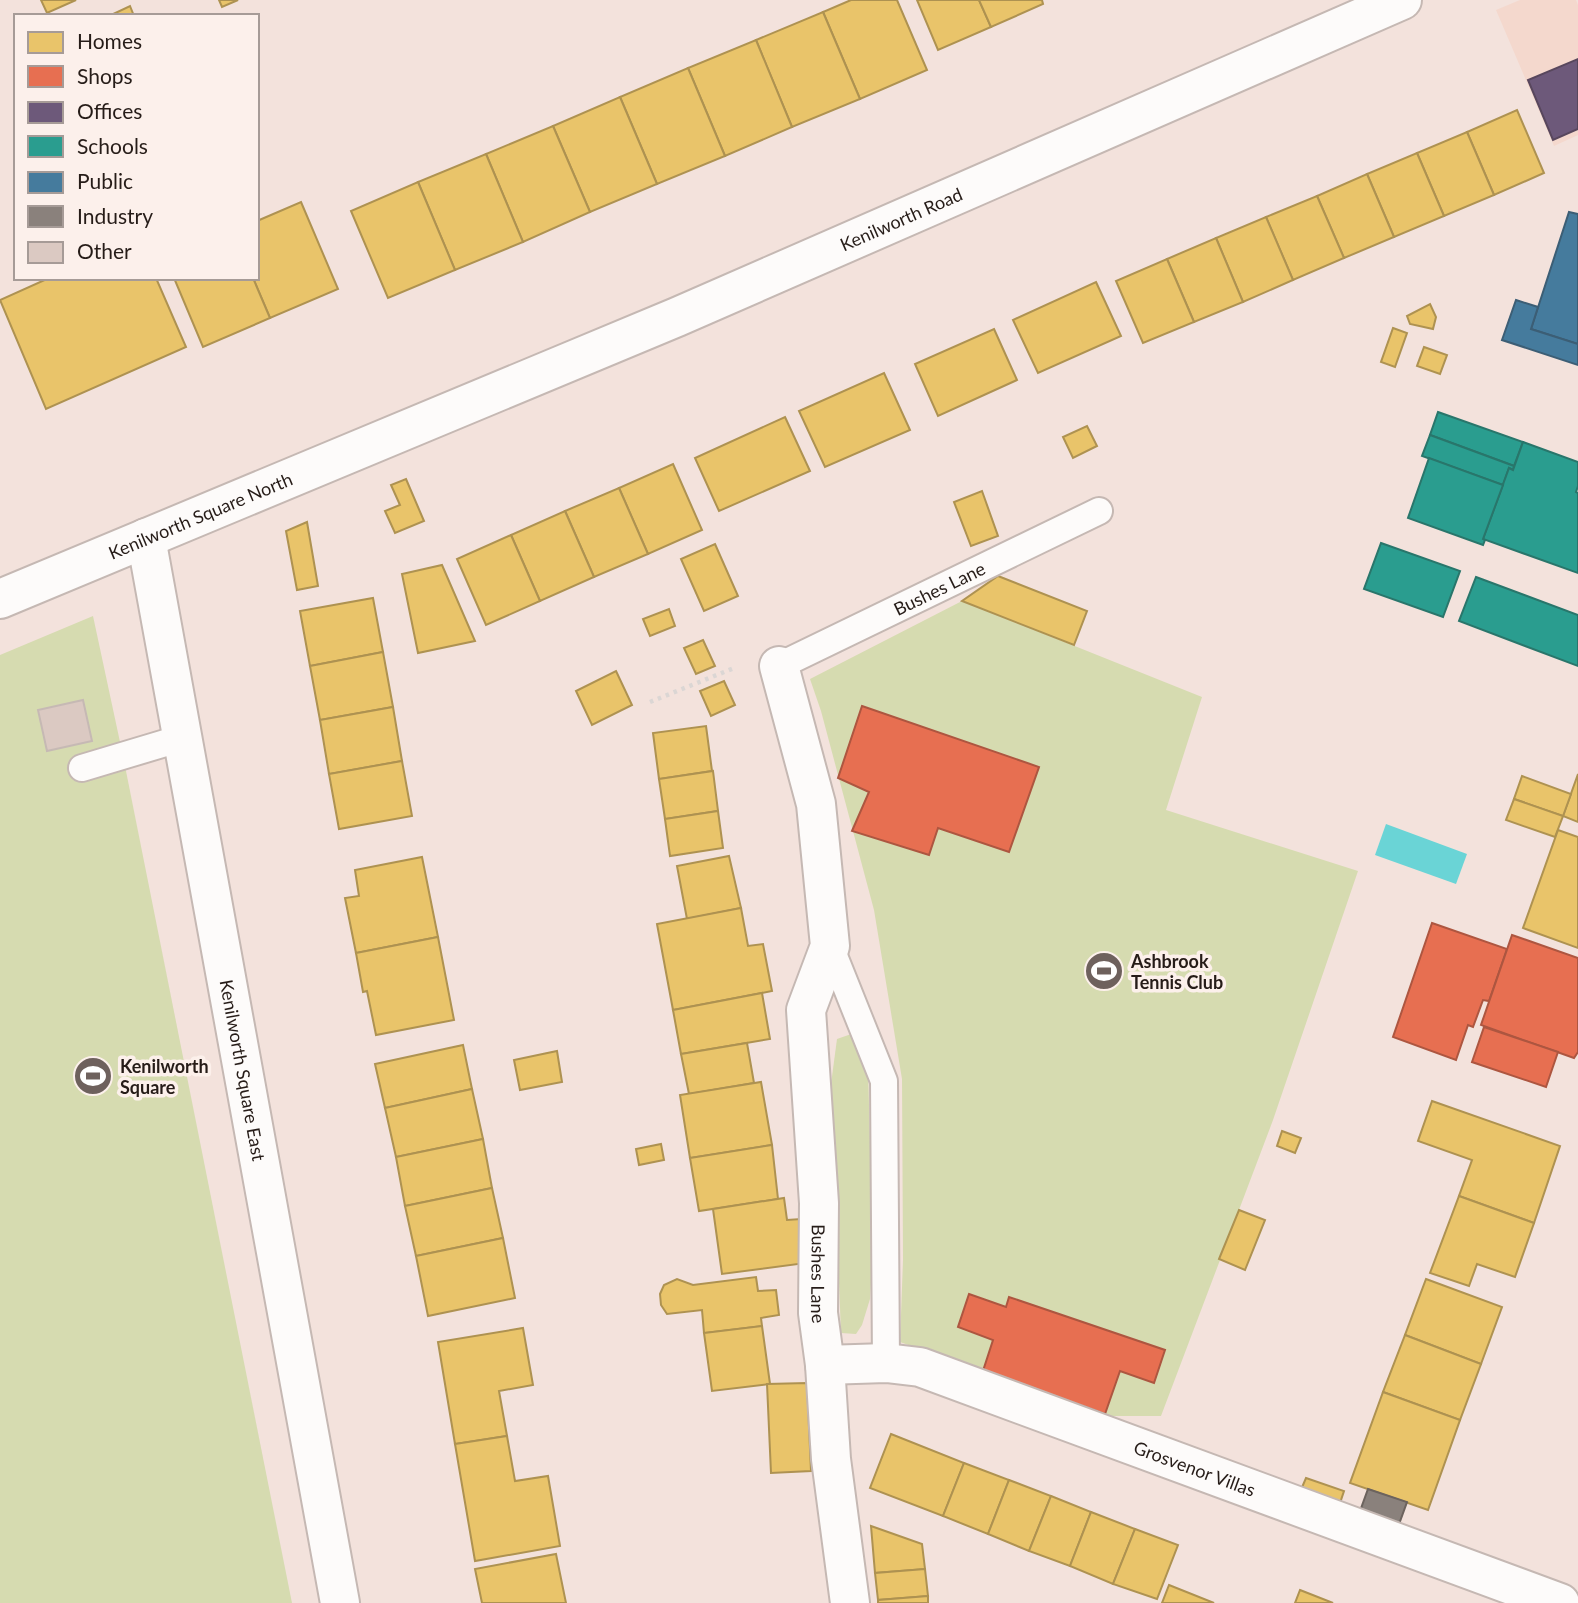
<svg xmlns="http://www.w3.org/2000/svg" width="1578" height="1603" font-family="Lato,sans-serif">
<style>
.built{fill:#f4d8cd}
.green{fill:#d6dbb0}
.water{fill:#6ad4d6}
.homes{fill:#e9c46a;stroke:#ae9251;stroke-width:2}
.shops{fill:#e76f51;stroke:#ad5640;stroke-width:2}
.offices{fill:#6d597a;stroke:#58475d;stroke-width:2}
.schools{fill:#2a9d8f;stroke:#29766b;stroke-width:2}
.public{fill:#457b9d;stroke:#3c5e75;stroke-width:2}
.industry{fill:#8a817c;stroke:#6c635e;stroke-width:2}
.building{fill:#dbc9c2;stroke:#c6b9b4;stroke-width:2}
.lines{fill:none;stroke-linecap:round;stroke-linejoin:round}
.lane-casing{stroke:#c5b8b3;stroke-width:30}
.street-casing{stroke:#c5b8b3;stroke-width:42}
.secondary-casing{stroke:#c5b8b3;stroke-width:42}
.path{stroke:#dbd6d4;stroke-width:4.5;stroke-dasharray:3.5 5;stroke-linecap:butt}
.lane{stroke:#fdfbfa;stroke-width:26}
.street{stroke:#fdfbfa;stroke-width:38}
.secondary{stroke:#fdfbfa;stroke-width:38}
.labels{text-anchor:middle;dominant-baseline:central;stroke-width:7;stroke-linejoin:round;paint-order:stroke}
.street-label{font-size:18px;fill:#261c18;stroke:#fcf0eb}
.poi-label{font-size:18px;font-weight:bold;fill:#261c18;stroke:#fcf0eb;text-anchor:start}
</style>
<rect width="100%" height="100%" fill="#f3e2dc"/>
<polygon class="built" points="1520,0 1576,0 1578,5 1578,135 1554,146 1496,10"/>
<g class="green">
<polygon points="962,601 1202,697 1166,810 1358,871 1273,1120 1161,1416 1107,1416 900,1342 903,1260 902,1079 874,910 821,711 810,679"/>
<polygon points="93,616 123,756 292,1603 0,1603 0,655"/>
<polygon points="857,1032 868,1068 873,1250 870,1299 862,1325 856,1334 841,1333 831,1084 837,1039"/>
</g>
<polygon class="water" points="1386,824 1467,854 1456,884 1375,855"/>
<g class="homes">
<polygon points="41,0 76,0 47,13"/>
<polygon points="219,0 238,0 222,7"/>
<polygon points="851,0 897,0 927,70 860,99 823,12"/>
<polygon points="917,0 979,0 991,27 938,50"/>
<polygon points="979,0 1042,0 1043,4 991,27"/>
<polygon points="130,6 134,16 109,16"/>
<polygon points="823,12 860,99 792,127 756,40"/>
<polygon points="756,40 792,127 725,156 688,68"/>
<polygon points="688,68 725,156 657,184 620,97"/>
<polygon points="620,97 657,184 590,212 553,126"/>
<polygon points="1517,110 1544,173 1494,195 1467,132"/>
<polygon points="553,126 590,212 523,242 486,154"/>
<polygon points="1467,132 1494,195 1444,216 1417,153"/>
<polygon points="1417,153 1444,216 1394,237 1367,174"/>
<polygon points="486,154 523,242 455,270 418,182"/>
<polygon points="1367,174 1394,237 1344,258 1317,196"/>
<polygon points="418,182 455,270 388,298 351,211"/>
<polygon points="1317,196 1344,258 1293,280 1266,217"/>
<polygon points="301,202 338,289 270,318 253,278 257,278 257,221"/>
<polygon points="1266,217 1293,280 1243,302 1216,238"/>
<polygon points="1216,238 1243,302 1194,322 1167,259"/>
<polygon points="1167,259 1194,322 1143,343 1116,281"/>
<polygon points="49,278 156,278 186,347 46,409 0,300"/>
<polygon points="174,278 253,278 270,318 203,347"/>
<polygon points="1096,282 1121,336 1038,373 1013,320"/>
<polygon points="1430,304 1436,317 1433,329 1410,324 1407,316"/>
<polygon points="1393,328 1407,333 1395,367 1381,362"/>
<polygon points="994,329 1017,380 938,416 915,364"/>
<polygon points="1424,347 1447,355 1440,374 1417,366"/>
<polygon points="884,373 910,430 825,467 799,411"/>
<polygon points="785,417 810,471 719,511 695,458"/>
<polygon points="1087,426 1097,446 1073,458 1063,437"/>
<polygon points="673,464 702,530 648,554 619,488"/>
<polygon points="406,479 424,521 395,533 385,511 400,505 391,485"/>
<polygon points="619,488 648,554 594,577 565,511"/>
<polygon points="982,491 998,536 971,546 954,502"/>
<polygon points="565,511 594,577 540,601 511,535"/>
<polygon points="307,522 318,586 297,590 286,531"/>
<polygon points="511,535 540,601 486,625 457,559"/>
<polygon points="715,544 738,596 704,611 681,559"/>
<polygon points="442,565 475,641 418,653 402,574"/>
<polygon points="998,576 1087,611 1074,645 962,601"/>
<polygon points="373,598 383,652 310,666 300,611"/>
<polygon points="669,609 675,626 650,636 643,619"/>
<polygon points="703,640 715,666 696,674 684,648"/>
<polygon points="383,652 393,707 320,720 310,666"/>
<polygon points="616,671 632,705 592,725 576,691"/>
<polygon points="724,681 735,705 711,716 700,691"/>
<polygon points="393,707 402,761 329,774 320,720"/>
<polygon points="706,726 712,771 659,779 653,733"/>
<polygon points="402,761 412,816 339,829 329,774"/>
<polygon points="713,771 718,811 665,819 659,779"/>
<polygon points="1578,774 1578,822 1563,816"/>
<polygon points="1522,776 1571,794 1563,816 1514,799"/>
<polygon points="1514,799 1563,816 1555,837 1506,820"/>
<polygon points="718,811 723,848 670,856 665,819"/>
<polygon points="1558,830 1578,837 1578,948 1523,928"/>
<polygon points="729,856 741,908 687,919 677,866"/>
<polygon points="422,857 438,937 356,953 345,898 359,896 355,870"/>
<polygon points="741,908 748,946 763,944 772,991 673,1010 657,924"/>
<polygon points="438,937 454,1020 376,1035 367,991 363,992 356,953"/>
<polygon points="762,993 770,1039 681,1054 673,1010"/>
<polygon points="747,1043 754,1083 689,1094 681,1054"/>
<polygon points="463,1045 472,1089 385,1108 375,1064"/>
<polygon points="557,1051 562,1082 520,1090 514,1060"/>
<polygon points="761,1082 772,1145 690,1158 680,1095"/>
<polygon points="472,1089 483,1139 396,1157 385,1108"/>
<polygon points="1432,1101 1560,1146 1534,1223 1459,1196 1472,1160 1418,1141"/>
<polygon points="1282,1131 1301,1138 1295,1153 1277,1146"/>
<polygon points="483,1139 492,1188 405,1206 396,1157"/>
<polygon points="661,1144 664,1160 639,1165 636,1149"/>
<polygon points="772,1145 778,1199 699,1211 690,1158"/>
<polygon points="492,1188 503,1238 416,1256 405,1206"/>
<polygon points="1459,1196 1534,1223 1515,1277 1477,1264 1469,1286 1430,1273"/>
<polygon points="784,1198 787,1220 801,1219 806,1263 722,1274 713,1209"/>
<polygon points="1239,1210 1265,1220 1245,1270 1219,1259"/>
<polygon points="503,1238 515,1298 428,1316 416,1256"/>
<polygon points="756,1277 758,1291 776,1290 779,1315 761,1318 762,1326 704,1333 702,1310 667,1314 661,1305 660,1294 664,1285 677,1279 693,1285"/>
<polygon points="1426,1279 1502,1307 1481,1364 1405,1335"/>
<polygon points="762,1326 770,1384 712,1391 704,1333"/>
<polygon points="523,1328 533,1385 499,1391 507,1436 455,1444 438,1342"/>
<polygon points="1405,1335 1481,1364 1460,1420 1383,1392"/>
<polygon points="807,1383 811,1471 771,1473 767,1384"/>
<polygon points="1383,1392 1460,1420 1428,1510 1350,1483"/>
<polygon points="891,1434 964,1463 943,1516 870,1488"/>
<polygon points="507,1436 515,1481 548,1476 560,1546 475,1561 455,1444"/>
<polygon points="964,1463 1009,1480 988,1534 943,1516"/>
<polygon points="1306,1478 1344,1491 1339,1506 1300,1492"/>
<polygon points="1009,1480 1051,1496 1029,1551 988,1534"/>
<polygon points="1051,1496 1091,1512 1070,1566 1029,1551"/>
<polygon points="1091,1512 1135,1529 1113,1584 1070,1566"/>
<polygon points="871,1526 922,1544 925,1569 875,1573"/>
<polygon points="1135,1529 1178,1545 1157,1599 1113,1584"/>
<polygon points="556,1554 566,1603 482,1603 475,1569"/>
<polygon points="925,1569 928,1596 878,1600 875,1573"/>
<polygon points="1169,1585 1214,1603 1162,1603"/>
<polygon points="1300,1590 1333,1603 1295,1603"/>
<polygon points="928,1596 928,1603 878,1603 878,1600"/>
</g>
<g class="shops">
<polygon points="862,706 1039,767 1009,852 938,828 929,855 852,831 869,792 838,778"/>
<polygon points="1432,923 1507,949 1489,1001 1483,1000 1473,1027 1468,1025 1456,1060 1393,1037"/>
<polygon points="1512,935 1578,958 1578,1052 1574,1058 1481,1025"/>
<polygon points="1484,1027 1558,1052 1546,1087 1472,1062"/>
<polygon points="969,1294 1006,1307 1009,1297 1165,1350 1154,1383 1120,1371 1105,1414 983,1371 993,1340 958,1327"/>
</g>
<polygon class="offices" points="1578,59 1578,129 1553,140 1528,80"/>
<g class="schools">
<polygon points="1438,412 1523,442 1514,466 1430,435"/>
<polygon points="1430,435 1514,466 1513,470 1509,468 1503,485 1422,456"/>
<polygon points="1523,442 1578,462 1578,486 1576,492 1578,493 1578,573 1483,539 1509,468 1513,470"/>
<polygon points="1429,458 1503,485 1483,539 1485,540 1483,545 1408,518"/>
<polygon points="1381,543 1460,571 1443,617 1364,589"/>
<polygon points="1476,577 1578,615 1578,666 1459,621"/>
</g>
<g class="public">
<polygon points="1569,212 1578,214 1578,344 1531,329"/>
<polygon points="1516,300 1538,307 1531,329 1578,344 1578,365 1502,340"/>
</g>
<polygon class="industry" points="1368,1489 1407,1502 1398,1527 1359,1514"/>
<polygon class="building" points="83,700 92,741 47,751 38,710"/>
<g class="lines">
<defs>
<g id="lane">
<path id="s1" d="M779,666L1099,511"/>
<polyline points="82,768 182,738"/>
<polyline points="830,946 884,1081 886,1363"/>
</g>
<g id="street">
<path id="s2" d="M146,538L340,1603"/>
<path id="s3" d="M779,666L816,804L830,946L806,1010L819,1203L818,1313L825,1365L831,1459L850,1603"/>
<path id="s4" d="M825,1365L886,1363L920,1367L1560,1603"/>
</g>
<g id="secondary">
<path id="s5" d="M0,599L677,317L1402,0"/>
</g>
</defs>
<use href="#lane" class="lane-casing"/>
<use href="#street" class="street-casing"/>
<use href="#secondary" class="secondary-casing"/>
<polyline class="path" points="650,702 734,668"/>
<use href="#lane" class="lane"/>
<use href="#street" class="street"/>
<use href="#secondary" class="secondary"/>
</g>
<defs>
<symbol id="stadium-disc" viewBox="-11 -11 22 22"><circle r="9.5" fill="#6e615d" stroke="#fcf0eb"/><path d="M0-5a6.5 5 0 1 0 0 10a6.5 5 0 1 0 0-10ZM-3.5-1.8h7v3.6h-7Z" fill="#fff"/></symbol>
</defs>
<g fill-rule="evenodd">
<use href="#stadium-disc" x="1082" y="949" width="44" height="44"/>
<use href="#stadium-disc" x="71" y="1054" width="44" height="44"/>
</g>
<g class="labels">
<g class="street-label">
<text stroke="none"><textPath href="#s5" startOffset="978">Kenilworth Road</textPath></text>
<text stroke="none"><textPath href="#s5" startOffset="217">Kenilworth Square North</textPath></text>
<text stroke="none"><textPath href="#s1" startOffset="178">Bushes Lane</textPath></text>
<text stroke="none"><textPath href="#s2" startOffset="541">Kenilworth Square East</textPath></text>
<text stroke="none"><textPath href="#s3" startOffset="618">Bushes Lane</textPath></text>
<text stroke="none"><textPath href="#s4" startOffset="388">Grosvenor Villas</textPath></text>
</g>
<g class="poi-label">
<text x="1131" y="961">Ashbrook<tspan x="1131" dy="21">Tennis Club</tspan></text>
<text x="120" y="1066">Kenilworth<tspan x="120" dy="21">Square</tspan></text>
</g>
</g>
<rect x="14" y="14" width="245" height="266" fill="#fcf0eb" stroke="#a69b97" stroke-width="2"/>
<rect x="28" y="32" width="35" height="21" fill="#e9c46a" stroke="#a69b97" stroke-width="2"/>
<text x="77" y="49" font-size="21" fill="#261c18">Homes</text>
<rect x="28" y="66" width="35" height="21" fill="#e76f51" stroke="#a69b97" stroke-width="2"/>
<text x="77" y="84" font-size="21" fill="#261c18">Shops</text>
<rect x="28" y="102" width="35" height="21" fill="#6d597a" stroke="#a69b97" stroke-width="2"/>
<text x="77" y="119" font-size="21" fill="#261c18">Offices</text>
<rect x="28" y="136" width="35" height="21" fill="#2a9d8f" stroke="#a69b97" stroke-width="2"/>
<text x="77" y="154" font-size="21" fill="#261c18">Schools</text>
<rect x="28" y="172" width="35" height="21" fill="#457b9d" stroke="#a69b97" stroke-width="2"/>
<text x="77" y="189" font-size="21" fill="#261c18">Public</text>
<rect x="28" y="206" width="35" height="21" fill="#8a817c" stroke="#a69b97" stroke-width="2"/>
<text x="77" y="224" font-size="21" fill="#261c18">Industry</text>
<rect x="28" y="242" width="35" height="21" fill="#dbc9c2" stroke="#a69b97" stroke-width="2"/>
<text x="77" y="259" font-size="21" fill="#261c18">Other</text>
</svg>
